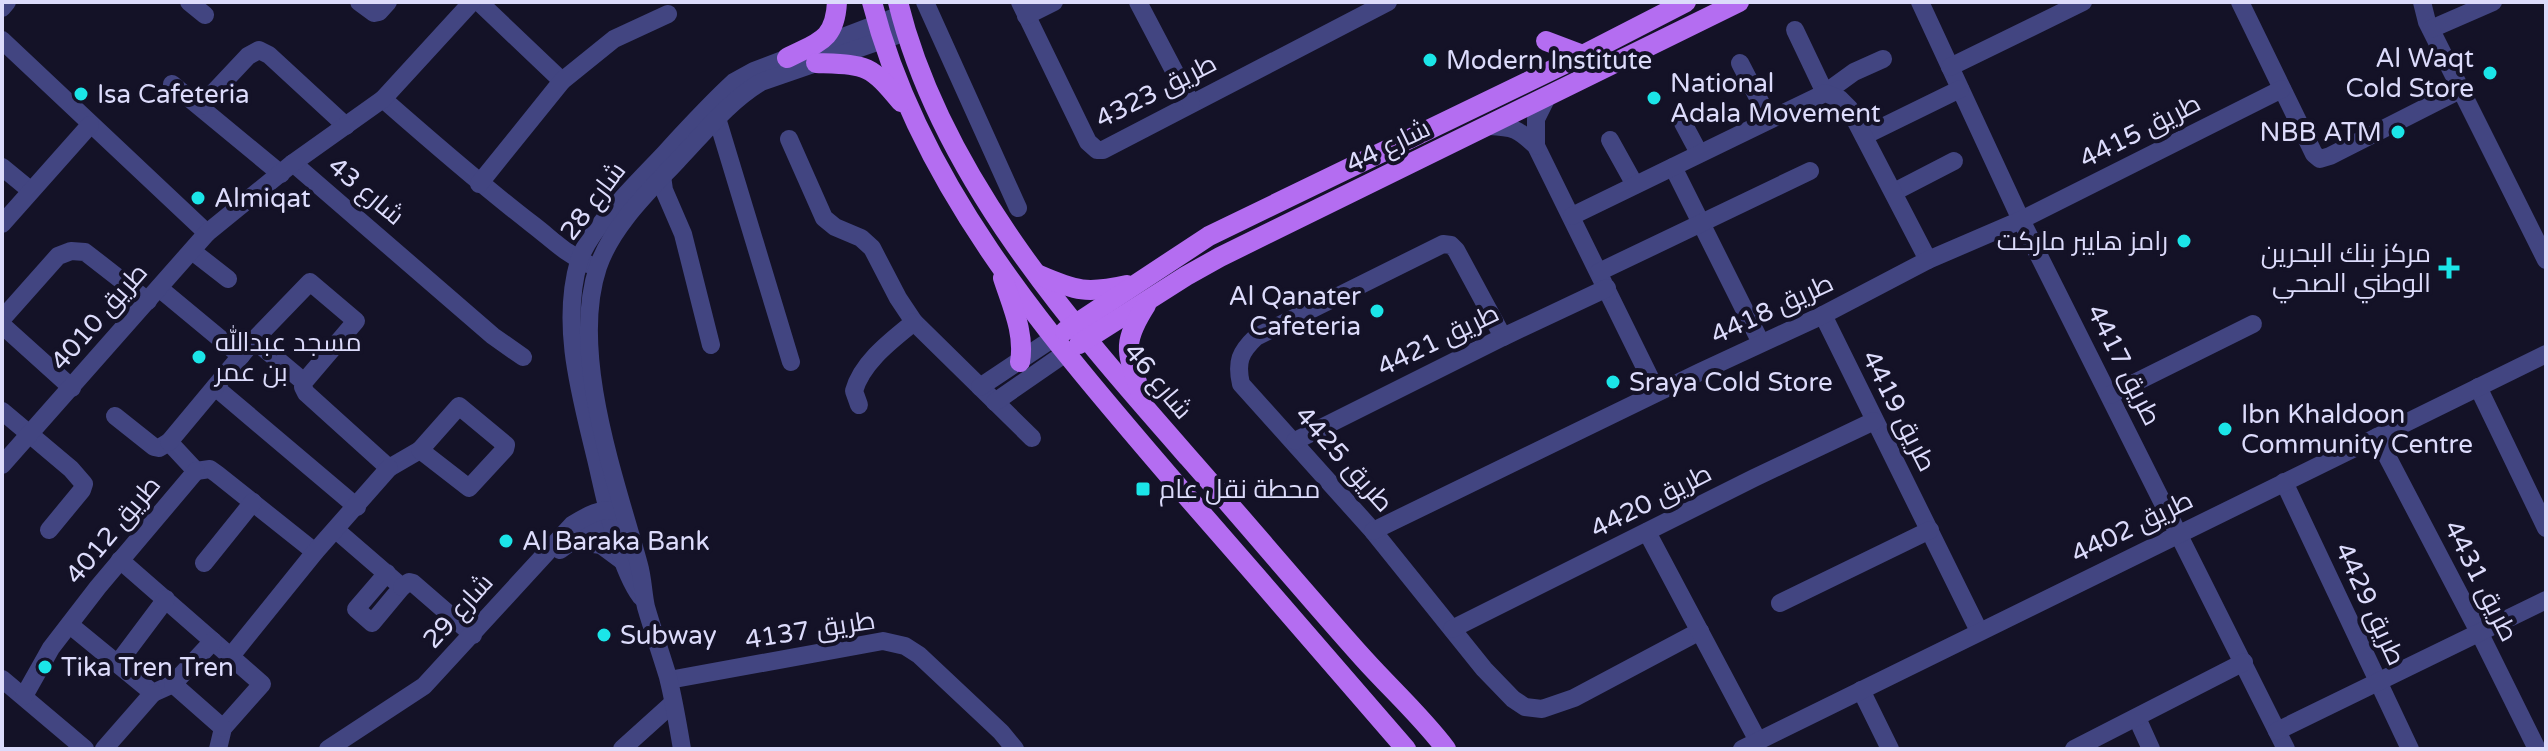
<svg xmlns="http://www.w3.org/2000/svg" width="2548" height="751" font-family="'Varela Round',Cairo,sans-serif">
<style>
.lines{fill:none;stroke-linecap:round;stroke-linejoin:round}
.minor{stroke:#424581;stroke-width:18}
.major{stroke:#b46df1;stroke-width:20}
.poi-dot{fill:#1be5e8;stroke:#141227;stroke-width:3}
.labels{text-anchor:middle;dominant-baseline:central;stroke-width:8;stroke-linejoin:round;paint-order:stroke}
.poi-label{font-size:26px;fill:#dcdbfb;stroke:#141227;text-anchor:start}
.street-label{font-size:26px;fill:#dcdbfb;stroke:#141227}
</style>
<rect width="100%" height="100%" fill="#141227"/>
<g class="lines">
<g class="minor">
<polyline points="189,2 205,15"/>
<polyline points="359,2 374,13 379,12 388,2"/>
<polyline points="479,2 562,81"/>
<polyline points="925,2 1018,208"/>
<polyline points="1020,2 1088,142 1097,150 1103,150 1388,2"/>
<polyline points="1138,2 1191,103"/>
<polyline points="1920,2 2021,220 2286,749"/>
<polyline points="2240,2 2314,154 2320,159 2330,156 2462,89"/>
<polyline points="2422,2 2427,22 2546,260"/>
<polyline points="2,8 7,2"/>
<polyline points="1026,16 1054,2"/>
<polyline points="2431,29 2493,2"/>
<polyline points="1795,30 1825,93 1854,72 1883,59"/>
<polyline points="2,40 207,233"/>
<polyline points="1740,63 1769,119"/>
<polyline points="1950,67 2083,2"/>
<polyline points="172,84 281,174"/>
<path d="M383,99C432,142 480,184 532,224C553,240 562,251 588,264"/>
<polyline points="201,106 248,56 259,50 269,55 346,126"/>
<polyline points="717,118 791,362"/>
<polyline points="1683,123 1699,153"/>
<path d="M1489,126C1514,127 1518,129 1536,146L1657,392"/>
<polyline points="1864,136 1960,89"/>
<polyline points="789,139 824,218 835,227 861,238 872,248 898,298 914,322 1032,438"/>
<polyline points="1610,140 1635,185"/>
<polyline points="1536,146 1536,119 1547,97"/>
<polyline points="293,163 493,336 523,357"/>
<polyline points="2,167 30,190"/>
<polyline points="1673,167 1761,343"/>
<polyline points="662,176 664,190 683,234 711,345"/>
<polyline points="479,184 562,81 614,39 668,14"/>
<polyline points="1894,192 1954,161"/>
<polyline points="1572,216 1825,93 1840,99 1849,108 1928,260"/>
<polyline points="2,224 90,125"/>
<polyline points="192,251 228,279"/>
<polyline points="1599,272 1810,171"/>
<polyline points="159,288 241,356"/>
<polyline points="1823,315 1979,631"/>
<polyline points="2,319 58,256 71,251 85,252 148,301"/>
<polyline points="2,325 72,388"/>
<path d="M1503,337L1456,250L1451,245L1443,244L1256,337C1240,352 1236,362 1241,384L1373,531L1484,669L1513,699L1525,707L1542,709L1574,698L1700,631"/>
<polyline points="304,382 356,321 310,282 254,340 304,382 303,387 306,393 389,468 420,450"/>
<polyline points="215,387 357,507"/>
<polyline points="980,387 1055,337"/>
<polyline points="2478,387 2546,528"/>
<polyline points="2110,395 2253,324"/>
<polyline points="995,402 1067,352"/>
<path d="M859,405L854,391C862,362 892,340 914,322"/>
<polygon points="459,406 506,445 505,449 469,488 420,450"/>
<polyline points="2,411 71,469 84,484 82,490 49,530"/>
<polyline points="115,416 154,447 159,448 169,442 196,471"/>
<polyline points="2377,437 2479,632 2537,749"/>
<polyline points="1295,441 1503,337 1607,288"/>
<polyline points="169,442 254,340"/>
<polyline points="2,465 207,233 293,163 383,99 472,2"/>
<polyline points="196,471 210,469 217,474 315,552"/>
<polyline points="2284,482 2410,749"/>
<polyline points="336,530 402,587 372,623 356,609 387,573"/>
<polyline points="1373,531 1700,372 1823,315 1928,260 2021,220 2282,89"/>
<polyline points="1647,532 1758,741"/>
<polyline points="572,541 601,545 624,562"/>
<polyline points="560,550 582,534 612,523 620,516"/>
<polyline points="120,560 262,684 223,728 218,749"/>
<polyline points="204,563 253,502"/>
<polyline points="402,587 409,582 413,583 473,635"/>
<path d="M641,597C618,566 605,497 596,459C581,396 560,326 579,261C589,228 642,178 666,152C688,128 710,104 734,82L754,71L901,15"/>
<polyline points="1780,603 1930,530"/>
<polyline points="70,625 153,693 173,684"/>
<polyline points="1452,629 1754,478 1874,421"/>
<polyline points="213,641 173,684 223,728"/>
<polyline points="231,656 315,552 389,468"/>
<polyline points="118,663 166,599"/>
<polyline points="2,679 85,749"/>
<polyline points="669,680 883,641 905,646 919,655 1001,732 1015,749"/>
<polyline points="1861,690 1890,749"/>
<polyline points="24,696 51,648 98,587 196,471"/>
<polyline points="2137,718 2151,749"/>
<polyline points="2277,731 2546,600"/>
<polyline points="104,749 153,693"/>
<path d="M328,749L424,686L572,525C585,517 602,506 618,512"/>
<polyline points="622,749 673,703"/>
<path d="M682,749C678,725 674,701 668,677C661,654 653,631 646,607C643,594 643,579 639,565C616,480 569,354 598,267C612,226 648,192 677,161C704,133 728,102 761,82L906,32"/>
<polyline points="1742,749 2546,354"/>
<polyline points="2074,749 2244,662"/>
</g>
<g class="major">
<path d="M872,2C920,190 1053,340 1176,484C1253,572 1330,661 1406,749"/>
<path d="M898,2C941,177 1073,326 1189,458C1248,525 1305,593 1364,659C1391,689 1422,717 1446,749"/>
<polyline points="1546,41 1583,55"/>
<path d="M787,58C818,42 835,41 837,2"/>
<path d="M816,63C866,65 869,63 901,102"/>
<path d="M1039,275C1076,291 1087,294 1127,285"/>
<path d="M1003,278C1012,306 1025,333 1020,362"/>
<polyline points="1065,331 1209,236 1583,55 1686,2"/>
<polyline points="1079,344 1186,276 1220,257 1739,2"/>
<path d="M1141,394C1127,352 1121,344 1146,305"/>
</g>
</g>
<g class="poi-dot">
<circle cx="1430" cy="60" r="8"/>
<circle cx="2490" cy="73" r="8"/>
<circle cx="81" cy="94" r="8"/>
<circle cx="1654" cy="98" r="8"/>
<circle cx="2398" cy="132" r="8"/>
<circle cx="198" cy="198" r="8"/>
<circle cx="2184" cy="241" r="8"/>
<path d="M2445 256h8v8h8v8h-8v8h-8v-8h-8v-8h8z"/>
<circle cx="1377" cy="311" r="8"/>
<circle cx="199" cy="357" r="8"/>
<circle cx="1613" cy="382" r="8"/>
<circle cx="2225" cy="429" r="8"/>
<rect x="1135" y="481" width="16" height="16" rx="4"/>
<circle cx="506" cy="541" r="8"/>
<circle cx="604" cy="635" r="8"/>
<circle cx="45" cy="667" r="8"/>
</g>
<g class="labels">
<g class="poi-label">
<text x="2474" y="58" text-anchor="end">Al Waqt<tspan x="2474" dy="30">Cold Store</tspan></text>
<text x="1446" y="60">Modern Institute</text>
<text x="1670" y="83">National<tspan x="1670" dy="30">Adala Movement</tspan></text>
<text x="97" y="94">Isa Cafeteria</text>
<text x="2382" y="132" text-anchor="end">NBB ATM</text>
<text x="214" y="198">Almiqat</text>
<text x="2168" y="241" text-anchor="end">رامز هايبر ماركت</text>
<text x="2431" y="253" text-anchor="end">مركز بنك البحرين<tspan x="2431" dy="30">الوطني الصحي</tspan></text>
<text x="1361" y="296" text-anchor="end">Al Qanater<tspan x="1361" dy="30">Cafeteria</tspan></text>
<text x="215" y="342">مسجد عبدالله<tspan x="215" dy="30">بن عمر</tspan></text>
<text x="1629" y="382">Sraya Cold Store</text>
<text x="2241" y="414">Ibn Khaldoon<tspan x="2241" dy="30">Community Centre</tspan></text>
<text x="1159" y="489">محطة نقل عام</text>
<text x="522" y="541">Al Baraka Bank</text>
<text x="620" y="635">Subway</text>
<text x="61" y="667">Tika Tren Tren</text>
</g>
<g class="street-label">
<text transform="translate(1156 91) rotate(-27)">طريق 4323</text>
<text transform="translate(2140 131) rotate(-27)">طريق 4415</text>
<text transform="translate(1388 146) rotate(-26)">شارع 44</text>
<text transform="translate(366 191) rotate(40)">شارع 43</text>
<text transform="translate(593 201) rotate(-53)">شارع 28</text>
<text transform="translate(1772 309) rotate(-25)">طريق 4418</text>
<text transform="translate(99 317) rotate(-49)">طريق 4010</text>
<text transform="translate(1438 340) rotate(-26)">طريق 4421</text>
<text transform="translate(2124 365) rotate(63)">طريق 4417</text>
<text transform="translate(1158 381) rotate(50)">شارع 46</text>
<text transform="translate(1899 411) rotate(63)">طريق 4419</text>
<text transform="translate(1344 459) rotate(48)">طريق 4425</text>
<text transform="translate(1651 501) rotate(-27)">طريق 4420</text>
<text transform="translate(2132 527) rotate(-26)">طريق 4402</text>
<text transform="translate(113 530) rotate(-50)">طريق 4012</text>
<text transform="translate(2481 581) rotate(63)">طريق 4431</text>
<text transform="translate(2370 604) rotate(65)">طريق 4429</text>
<text transform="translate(458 611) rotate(-48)">شارع 29</text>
<text transform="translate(810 630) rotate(-9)">طريق 4137</text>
</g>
</g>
<rect width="2548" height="751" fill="none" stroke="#dcdbfb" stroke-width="8"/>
</svg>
